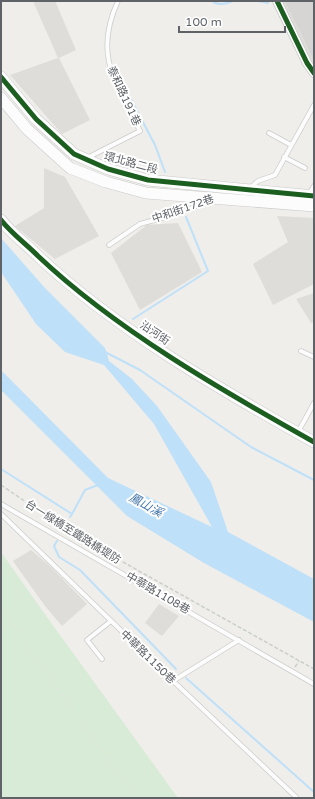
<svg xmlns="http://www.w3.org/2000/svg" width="315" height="799" font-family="'Varela Round','Noto Sans TC',sans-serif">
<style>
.industrial{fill:#dfddda}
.green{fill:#d8ebd6}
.water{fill:#bfe0f9}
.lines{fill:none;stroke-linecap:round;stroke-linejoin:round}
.stream{stroke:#bfe0f9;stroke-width:2}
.building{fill:#d6d5d3;stroke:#deddd9}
.lane-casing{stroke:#cbcccc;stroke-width:5.5}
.street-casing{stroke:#cbcccc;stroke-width:10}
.secondary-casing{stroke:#cacacb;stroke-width:12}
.path{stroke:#cacfcc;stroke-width:1.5;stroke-dasharray:4 2;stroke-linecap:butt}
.lane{stroke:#fdfcfc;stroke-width:4}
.street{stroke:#fdfcfc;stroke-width:8}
.secondary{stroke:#fdfcfc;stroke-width:11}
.rail{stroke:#e4e4e4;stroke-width:2;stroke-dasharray:1 5;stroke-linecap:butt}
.cycleway-casing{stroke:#fff;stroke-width:8}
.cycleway{stroke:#1b5e20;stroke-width:5}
.labels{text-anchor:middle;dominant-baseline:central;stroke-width:4;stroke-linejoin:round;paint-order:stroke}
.street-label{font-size:11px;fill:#5f6368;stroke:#fff}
.water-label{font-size:12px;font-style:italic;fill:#4174aa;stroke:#fff}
</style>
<rect width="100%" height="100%" fill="#efeeea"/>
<g class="industrial">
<polygon points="33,1 55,1 76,50 59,58 90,120 62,134 10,75 58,58"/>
<polygon points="280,1 314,1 314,65"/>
<polygon points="44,168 65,177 99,236 55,259 15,226 44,208"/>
<polygon points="277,216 314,218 314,284 273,305 253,264 288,242"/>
<polygon points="178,223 202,272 140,310 111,253 147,225"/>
<polygon points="314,293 314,322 311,323 296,299"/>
<polygon points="31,550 51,567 87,604 62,626 45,606 13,561"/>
<polygon points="159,604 179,616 162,636 145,623"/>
</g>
<polygon class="green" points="1,552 44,613 178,798 1,798"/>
<polygon class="water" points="1,238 45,288 105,348 109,361 132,379 157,406 211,482 228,532 314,579 314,622 204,563 127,516 1,390 1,370 108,478 212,527 154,424 104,365 65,352 36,324 1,272"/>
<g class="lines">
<g class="stream">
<path d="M212,1C218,6 226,4 233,1"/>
<polyline points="258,1 268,3"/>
<polyline points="114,67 155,145 165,172"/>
<polyline points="133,319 208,271 186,217"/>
<polyline points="105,352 140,370 251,447 314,480"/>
<polyline points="1,469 72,514 70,517"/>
<polyline points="72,514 85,490 98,485"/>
<polyline points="57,541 54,546 59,557 80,570 176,669"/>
<polyline points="186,678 314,792"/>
</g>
</g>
<polygon class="building" points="284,1 314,1 314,62 301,34"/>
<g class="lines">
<defs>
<g id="lane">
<polyline points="269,133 291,145"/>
<polyline points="284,157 305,168"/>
<path d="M87,158L140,131C116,83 93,55 118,1"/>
<polyline points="251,187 258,181 275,175 314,105"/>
<polyline points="309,194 314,186"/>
<polyline points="109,245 140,224 180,213 208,201"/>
<polyline points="301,351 314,357"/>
<polyline points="298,432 314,403"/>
<polyline points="1,504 314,684"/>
<polyline points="1,514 173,681 297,798"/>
<polyline points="102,659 87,640 111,621"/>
<polyline points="173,681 239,640"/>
</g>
<polyline id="street" points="277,1 307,63 314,73"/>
<g id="secondary">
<polyline points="1,77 36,119 74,154 108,169 148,180 314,196"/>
<polyline points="1,98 27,129 70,168 106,182 146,193 314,206"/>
<path d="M1,220C11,233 26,244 38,256C115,329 221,390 314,442"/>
</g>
</defs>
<use href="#lane" class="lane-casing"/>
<use href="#street" class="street-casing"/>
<use href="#secondary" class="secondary-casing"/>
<g class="path">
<polyline points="1,485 73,534 314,669"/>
<polyline points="295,667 299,661"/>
</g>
<use href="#lane" class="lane"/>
<use href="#street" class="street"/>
<use href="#secondary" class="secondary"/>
<polyline class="rail" points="1,606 37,660 135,798"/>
<defs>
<g id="cycleway">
<polyline points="277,1 307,63 314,73"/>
<polyline points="1,77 36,119 74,154 108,169 148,180 314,196"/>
<path d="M1,220C11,233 26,244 38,256C115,329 221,390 314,442"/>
</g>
</defs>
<use href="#cycleway" class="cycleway-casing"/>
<use href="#cycleway" class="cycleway"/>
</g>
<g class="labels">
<g class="street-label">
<text transform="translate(124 96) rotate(65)">泰和路191巷</text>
<text transform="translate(131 163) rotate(15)">環北路二段</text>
<text transform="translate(183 209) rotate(-19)">中和街172巷</text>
<text transform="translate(155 333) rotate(34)">沿河街</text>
<text transform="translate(73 532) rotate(32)">台一線橋至鐵路橋堤防</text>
<text transform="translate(158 593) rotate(30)">中華路1108巷</text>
<text transform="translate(148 657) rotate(44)">中華路1150巷</text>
</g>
<g class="water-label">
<text transform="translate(146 505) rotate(29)">鳳山溪</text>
</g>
</g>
<rect width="315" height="799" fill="none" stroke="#5f6368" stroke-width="4"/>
<path d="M179 26v6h106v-6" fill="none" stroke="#5f6368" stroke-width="2"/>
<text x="185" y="26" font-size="12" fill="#5f6368" stroke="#ffffff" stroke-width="3" paint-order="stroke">100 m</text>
</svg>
